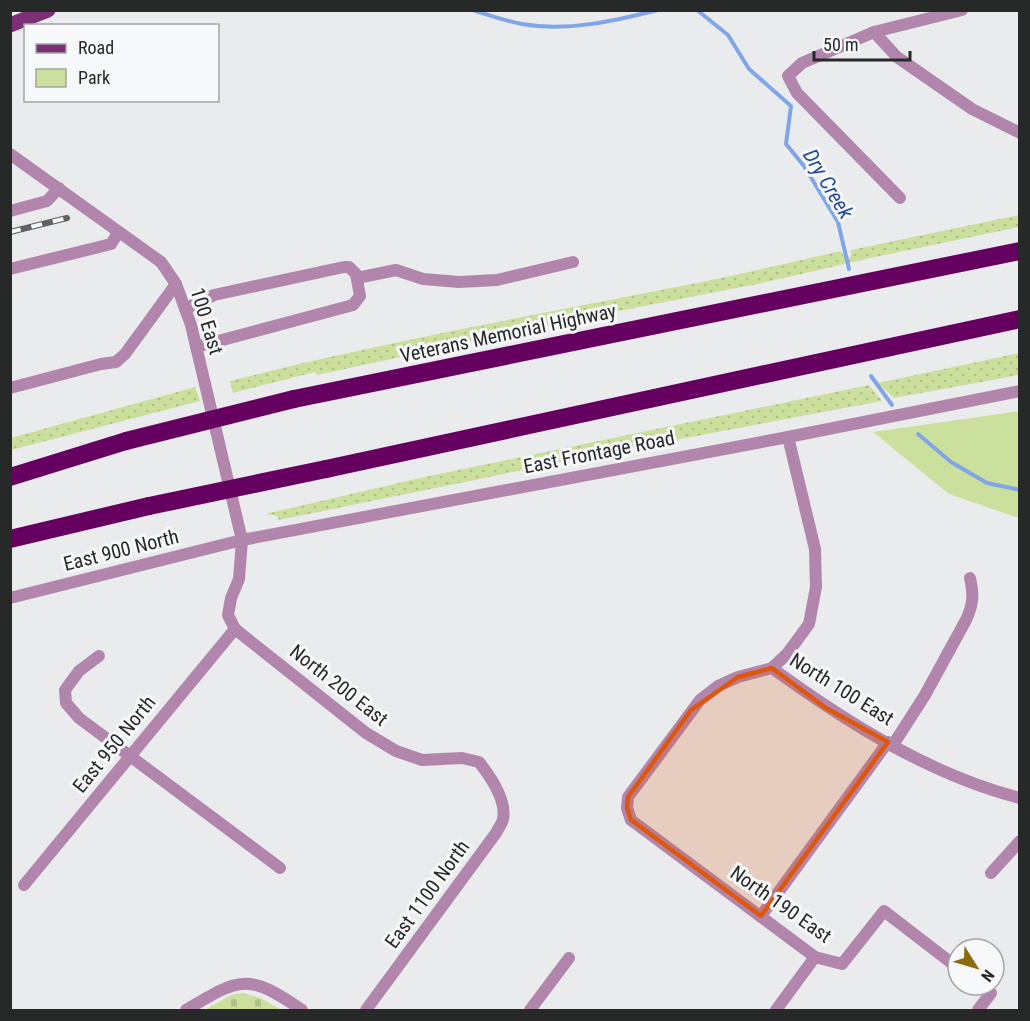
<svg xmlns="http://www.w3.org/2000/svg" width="1030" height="1021" font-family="'Roboto Condensed',sans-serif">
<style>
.grass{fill:url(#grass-dots)}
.cemetery{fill:url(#cemetery-stones)}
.park{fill:#cbe09d}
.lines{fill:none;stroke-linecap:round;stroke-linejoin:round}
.stream{stroke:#81a6e7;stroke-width:4}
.minor{stroke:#b286ac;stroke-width:12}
.major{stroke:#7b2f75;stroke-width:15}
.highway{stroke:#660060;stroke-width:18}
.rail-casing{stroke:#606161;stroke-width:6}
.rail{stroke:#f7f8f9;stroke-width:4;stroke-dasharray:11;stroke-linecap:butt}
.highway-bridge{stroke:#660060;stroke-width:18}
.marked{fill:#de570d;fill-opacity:0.2;stroke:#de570d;stroke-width:4.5;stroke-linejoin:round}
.labels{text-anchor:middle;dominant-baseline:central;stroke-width:6;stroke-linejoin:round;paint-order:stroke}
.street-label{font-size:20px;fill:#272828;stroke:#f7f8f9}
.water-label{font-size:21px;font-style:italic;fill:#234c98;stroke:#f7f8f9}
</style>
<defs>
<pattern id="grass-dots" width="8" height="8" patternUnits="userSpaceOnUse" patternTransform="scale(1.5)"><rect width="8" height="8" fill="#cbe09d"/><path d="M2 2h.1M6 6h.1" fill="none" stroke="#aec087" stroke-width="1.8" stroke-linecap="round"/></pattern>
<pattern id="cemetery-stones" width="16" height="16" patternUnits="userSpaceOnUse" patternTransform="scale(1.5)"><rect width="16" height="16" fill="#cbe09d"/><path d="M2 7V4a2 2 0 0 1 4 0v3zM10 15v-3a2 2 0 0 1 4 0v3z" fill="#aec087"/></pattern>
</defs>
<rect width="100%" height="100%" fill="#eaebec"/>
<g class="grass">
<path d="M1019,215V227L875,257L762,283L578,319L317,375L315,372L233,393L230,381C379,343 530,316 681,286C734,276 788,263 841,251L845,258L851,257V250Z"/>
<polygon points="1019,353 1019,375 894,398 878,383"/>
<polygon points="869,385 882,401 606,453 279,520 277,516 265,514 420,478"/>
<polygon points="195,387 200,401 11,450 11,438"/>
</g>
<polygon class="cemetery" points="242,993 261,998 281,1010 205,1010 231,995"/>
<polygon class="park" points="1019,411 1019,518 949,494 873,432"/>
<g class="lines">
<g class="stream">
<path d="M473,10C489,15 505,21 522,24C567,32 614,21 658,10"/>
<polyline points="697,10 728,35 749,69 791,106 786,144 804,166 838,222 849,269"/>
<polyline points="871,376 892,405"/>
<polyline points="918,434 951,462 987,483 1020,490"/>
</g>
<g class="minor">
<polyline points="874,32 897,57 972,109 1020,133"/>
<path d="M10,154L161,262L176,284L191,325L242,540L239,579L231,598L228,615L235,629L366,733L396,751L422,760L462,758L479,762C490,776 507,800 503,819C502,824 498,829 496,833L366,1010"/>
<polyline points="900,198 797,93 788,76 802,63 874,32 962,10"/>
<polyline points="10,211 47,201 59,188"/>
<polyline points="10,269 111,244 118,233"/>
<polyline points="357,278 396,270 423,279 459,282 497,280 573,262"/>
<polyline points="185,309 214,295 344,267 349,267 356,274 360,296 353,305 196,347"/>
<polyline points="10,388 101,364 116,362 125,354 176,284"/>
<polyline points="788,437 815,549 816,587 809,624 787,654 772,668 738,677 718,686 700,700 628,797 627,808 631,820 815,957 842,964 884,911 958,968"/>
<polyline points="10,598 242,540 788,437 1020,391"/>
<polyline points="99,656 79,671 65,690 66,703 79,718 280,868"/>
<path d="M772,668C846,722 930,775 1020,798"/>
<path d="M893,745L925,695L966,620C973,605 974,595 970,578"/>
<polyline points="991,873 1020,841"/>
<polyline points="24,885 235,629"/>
<polyline points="761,916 888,742"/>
<path d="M186,1010C241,977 248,973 302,1010"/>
<polyline points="530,1010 569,958"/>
<polyline points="776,1010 815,957"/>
<polyline points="978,1010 991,993 980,985"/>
</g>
<polyline class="major" points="10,25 48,10"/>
<g class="highway">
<polyline points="294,399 1020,251"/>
<polyline points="326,469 1020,319"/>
<polyline points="10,477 126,441"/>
<polyline points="10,539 149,506"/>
</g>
<defs>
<polyline id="rail" points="10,232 67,218"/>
</defs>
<use href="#rail" class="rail-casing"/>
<use href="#rail" class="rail"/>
<g class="highway-bridge">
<polyline points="126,441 294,399"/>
<polyline points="149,506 326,469"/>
</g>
</g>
<path class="marked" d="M772,668L826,708L888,742L761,916L631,820L627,808L628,797L691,710L738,677Z"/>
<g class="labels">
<g class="street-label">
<text transform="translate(207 321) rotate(73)">100 East</text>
<text transform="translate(508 333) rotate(-12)">Veterans Memorial Highway</text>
<text transform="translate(599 452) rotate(-11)">East Frontage Road</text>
<text transform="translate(121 550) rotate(-14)">East 900 North</text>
<text transform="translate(339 685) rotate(38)">North 200 East</text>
<text transform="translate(842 689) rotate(32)">North 100 East</text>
<text transform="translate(114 744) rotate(-51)">East 950 North</text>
<text transform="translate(427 894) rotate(-54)">East 1100 North</text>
<text transform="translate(781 904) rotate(35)">North 190 East</text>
</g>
<g class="water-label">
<text transform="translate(828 184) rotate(59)">Dry Creek</text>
</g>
</g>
<rect width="1030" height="1021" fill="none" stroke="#272828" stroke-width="24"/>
<rect x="24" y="24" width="195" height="78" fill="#f7f8f9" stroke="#a4a5a5" stroke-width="1.5"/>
<rect x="36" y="44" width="30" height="9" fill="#7b2f75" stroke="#a4a5a5" stroke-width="1.5"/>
<text x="78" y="54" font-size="18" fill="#272828">Road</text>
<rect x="36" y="69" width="30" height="18" fill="#cbe09d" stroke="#a4a5a5" stroke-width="1.5"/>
<text x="78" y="84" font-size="18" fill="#272828">Park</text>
<g transform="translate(976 967) rotate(127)"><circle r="28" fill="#f7f8f9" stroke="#a4a5a5" stroke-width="1.5"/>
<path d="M0-4.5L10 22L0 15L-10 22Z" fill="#8b6c0d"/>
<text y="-9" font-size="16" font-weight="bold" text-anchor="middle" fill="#272828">N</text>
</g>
<path d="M814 51v9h96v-9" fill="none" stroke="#272828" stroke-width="3"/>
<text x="823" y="51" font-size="18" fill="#272828" stroke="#f7f8f9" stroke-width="4.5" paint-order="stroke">50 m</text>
</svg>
